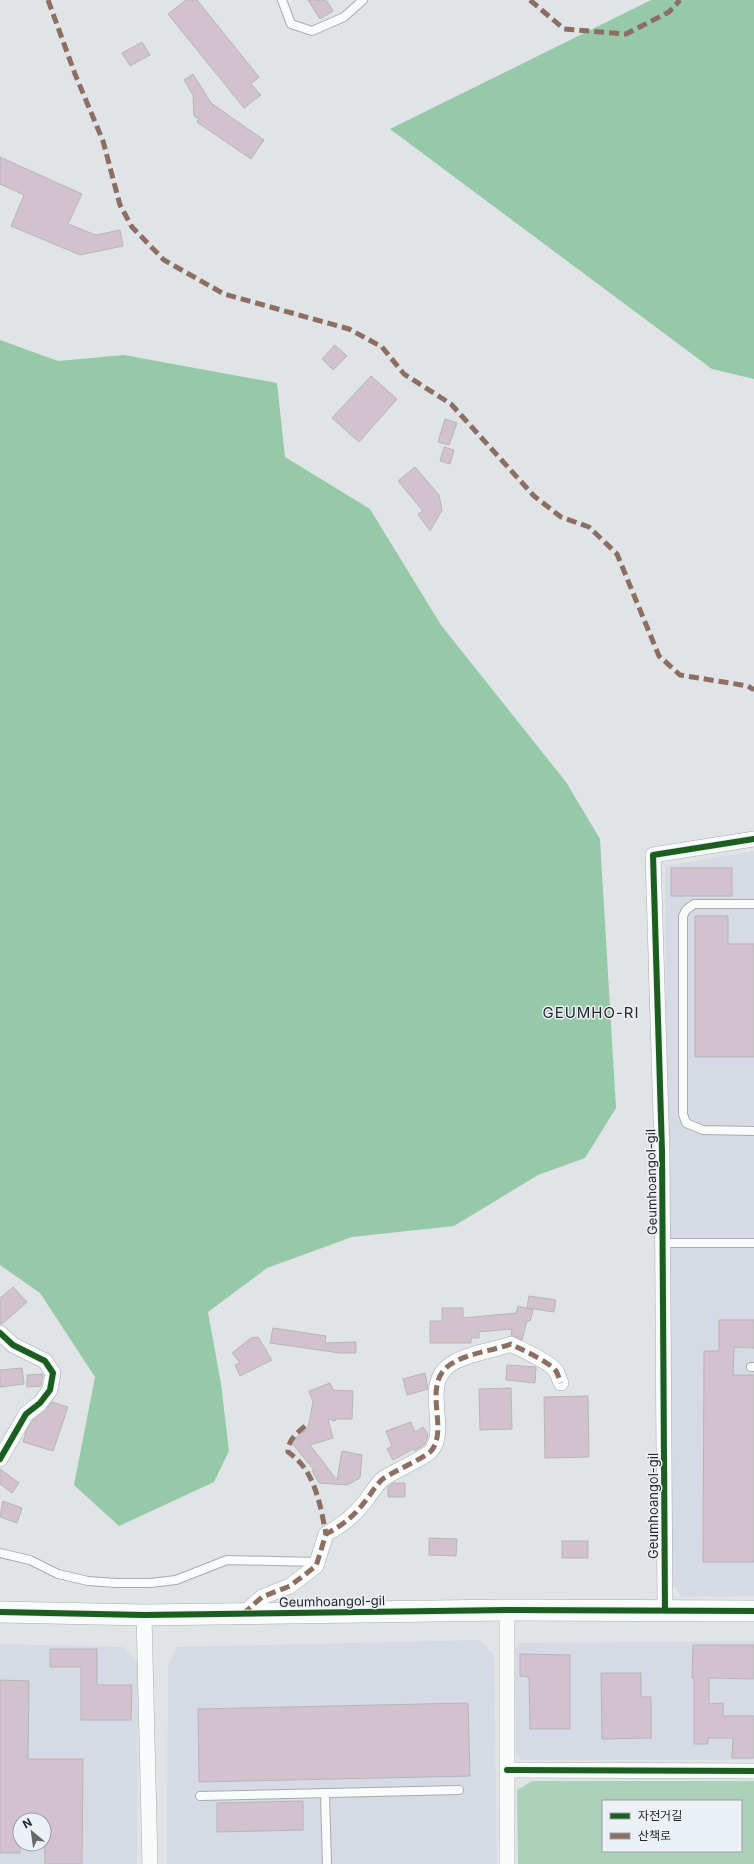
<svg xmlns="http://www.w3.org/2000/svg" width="754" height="1864" font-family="Inter,'Noto Sans KR',sans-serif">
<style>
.built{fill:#d5dae4;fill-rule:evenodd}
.green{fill:#add0b8;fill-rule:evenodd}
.forest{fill:#96c9a8}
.building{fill:#d2c2cd;stroke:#b6b6b8}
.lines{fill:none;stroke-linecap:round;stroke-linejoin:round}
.lane-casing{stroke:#a9abae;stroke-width:10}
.street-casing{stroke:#a9abae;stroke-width:16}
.secondary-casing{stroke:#a9abae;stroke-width:22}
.lane{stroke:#fafbfb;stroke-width:8}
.street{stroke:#fafbfb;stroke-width:15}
.secondary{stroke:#fafbfb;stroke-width:21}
.quiet{stroke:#8d6e63;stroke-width:5;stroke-dasharray:10 5;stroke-linecap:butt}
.cycleway-casing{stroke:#ecf0f7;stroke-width:8}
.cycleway{stroke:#1b5e20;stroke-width:6}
.labels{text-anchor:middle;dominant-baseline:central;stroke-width:3;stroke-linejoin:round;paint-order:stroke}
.street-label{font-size:13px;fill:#25272a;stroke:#ecf0f7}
.quarter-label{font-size:15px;letter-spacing:1px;fill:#25272a;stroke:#ecf0f7}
</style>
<rect width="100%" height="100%" fill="#e1e4e7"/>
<g class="built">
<polygon points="754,851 754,1596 682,1597 670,1581 665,866"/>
<polygon points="480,1640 494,1655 497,1864 167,1864 168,1666 177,1647"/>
<polygon points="754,1641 754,1760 522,1760 516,1754 515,1649 520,1643"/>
<path d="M0,1644L123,1647L138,1661L137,1864H0ZM20,1820H44V1844H20Z"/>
</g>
<path class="green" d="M532,1781H754V1864H518L517,1790ZM603,1801H741V1851H603Z"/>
<g class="forest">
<polygon points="651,0 754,0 754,379 712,369 390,129"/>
<polygon points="0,340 58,361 124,355 277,383 285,457 370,509 441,625 566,782 600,839 616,1108 585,1158 538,1175 454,1226 352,1237 267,1268 208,1312 221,1384 229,1451 214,1482 119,1526 74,1485 95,1377 40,1293 0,1265"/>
</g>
<g class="building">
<polygon points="186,0 197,0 259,77 251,84 261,95 244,108 168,14"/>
<polygon points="308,0 326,0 333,11 320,19"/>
<polygon points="142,42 150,55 130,66 122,53"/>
<polygon points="193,74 211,103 264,140 251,159 197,122 199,119 194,116 193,95 184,80"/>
<polygon points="0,157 82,194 68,224 96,235 120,230 123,246 80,255 11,226 24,195 0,184"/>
<polygon points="335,345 347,356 333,370 322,359"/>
<polygon points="371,376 397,399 359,442 332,418"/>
<polygon points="445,419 457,423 449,445 438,442"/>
<polygon points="444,447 454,450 450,464 440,461"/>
<polygon points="415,467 439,495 442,510 430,531 418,514 423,511 398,481"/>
<rect x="671" y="868" width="61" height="28"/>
<polygon points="695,916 728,916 728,944 754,944 754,1057 695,1057"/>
<polygon points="13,1287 27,1302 2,1324 0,1324 0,1298"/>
<polygon points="529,1296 556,1300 554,1312 527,1308"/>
<polygon points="518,1306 533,1310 530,1321 527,1320 522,1340 511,1335 512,1329 479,1332 479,1338 471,1338 471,1343 430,1343 430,1321 442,1321 442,1308 463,1308 463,1318 516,1313"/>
<polygon points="719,1320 754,1320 754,1348 734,1347 733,1375 754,1375 754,1562 703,1562 704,1351 719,1351"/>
<polygon points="273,1328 326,1336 325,1343 356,1342 356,1353 340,1353 270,1343"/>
<polygon points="258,1337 272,1360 240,1376 235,1365 240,1363 232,1353 251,1338"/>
<polygon points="507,1365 536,1367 535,1383 506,1380"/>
<polygon points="22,1368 24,1384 0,1387 0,1370"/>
<polygon points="425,1373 428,1389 407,1395 403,1379"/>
<polygon points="43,1374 41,1386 27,1387 27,1375"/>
<polygon points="330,1383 333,1390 353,1391 352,1419 336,1419 335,1421 328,1419 333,1438 310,1445 337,1480 342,1451 362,1455 360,1478 347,1485 319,1483 312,1471 314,1470 291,1442 308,1428 313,1402 309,1391"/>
<polygon points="511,1388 512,1429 480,1430 479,1389"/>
<polygon points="588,1396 589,1457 545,1458 544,1397"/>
<polygon points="52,1402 68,1407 53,1451 23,1442 26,1431 33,1420 46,1410"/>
<polygon points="411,1422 415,1432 423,1427 428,1434 427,1439 424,1445 415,1451 413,1449 393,1460 387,1449 392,1446 386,1431"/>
<polygon points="0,1469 19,1483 12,1493 0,1484"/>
<polygon points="393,1483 405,1483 405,1497 388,1497 388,1487"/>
<polygon points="3,1501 22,1508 17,1523 0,1517"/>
<polygon points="429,1538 457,1539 456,1556 429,1555"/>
<rect x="562" y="1541" width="26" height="17"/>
<polygon points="693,1645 754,1645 754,1679 709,1678 709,1704 723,1703 723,1716 754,1716 754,1758 732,1758 733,1738 708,1738 708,1744 694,1744 694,1678 692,1678"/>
<polygon points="50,1649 97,1649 97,1685 132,1685 131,1720 81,1720 81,1667 50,1667"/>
<polygon points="520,1654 570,1655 570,1729 530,1729 529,1677 520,1676"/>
<polygon points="601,1673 641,1673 641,1697 651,1697 651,1738 602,1739"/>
<polygon points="0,1680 29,1681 28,1759 83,1759 82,1864 45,1864 44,1820 20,1820 20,1853 0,1853"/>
<polygon points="468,1703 470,1776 199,1782 198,1709"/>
<polygon points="303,1801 303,1830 217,1832 217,1803"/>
</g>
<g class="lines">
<defs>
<g id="lane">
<polyline points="282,0 291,24 312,31 344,17 363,0"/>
<polyline points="754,904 694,904 686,910 683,916 683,1114 686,1123 703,1130 754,1131"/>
<polyline points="663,1243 754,1243"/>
<polyline points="751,1367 754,1367"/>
<polyline points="0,1553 30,1560 58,1574 88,1581 116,1583 150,1583 176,1580 227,1560 317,1562"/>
<polyline points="325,1793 327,1864"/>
<polyline points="200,1796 459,1790"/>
</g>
<g id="street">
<polyline points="0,1333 13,1345 45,1361 53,1373 50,1390 40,1403 26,1414 0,1459"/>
<polyline points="665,1610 662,1152 653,855 754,839"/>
<path d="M243,1614L262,1597L290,1586L316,1566L326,1534C341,1526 352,1518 363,1504C370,1496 376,1484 384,1478C393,1472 426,1457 431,1451C450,1429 420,1384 451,1364C468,1353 492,1351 511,1344C522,1350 550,1362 556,1371C558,1374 559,1379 561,1383"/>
<polyline points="144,1615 150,1864"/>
<polyline points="507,1770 754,1771"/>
<polyline points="507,1864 507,1610"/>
</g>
<polyline id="secondary" points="0,1612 144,1615 507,1610 754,1611"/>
</defs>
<use href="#lane" class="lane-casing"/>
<use href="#street" class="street-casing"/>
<use href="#secondary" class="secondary-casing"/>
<use href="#lane" class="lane"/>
<use href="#street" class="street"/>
<use href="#secondary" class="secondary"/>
<g class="quiet">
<polyline points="48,0 75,74 103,141 120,205 132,227 164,260 224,294 349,329 382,347 404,374 451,404 534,496 561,517 589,527 617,554 659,656 680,675 748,686 754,690"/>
<polyline points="530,0 564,29 626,34 669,12 680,0"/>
<path d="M305,1426C296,1434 288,1440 288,1452C315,1470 320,1504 326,1534"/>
<path d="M243,1614L262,1597L290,1586L316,1566L326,1534C341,1526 352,1518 363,1504C370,1496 376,1484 384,1478C393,1472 426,1457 431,1451C450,1429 420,1384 451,1364C468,1353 492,1351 511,1344C522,1350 550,1362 556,1371C558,1374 559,1379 561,1383"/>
</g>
<defs>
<g id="cycleway">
<polyline points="0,1333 13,1345 45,1361 53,1373 50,1390 40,1403 26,1414 0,1459"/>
<polyline points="665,1610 662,1152 653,855 754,839"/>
<polyline points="0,1612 144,1615 507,1610 754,1611"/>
<polyline points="507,1770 754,1771"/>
</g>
</defs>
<use href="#cycleway" class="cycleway-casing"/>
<use href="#cycleway" class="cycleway"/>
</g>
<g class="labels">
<g class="street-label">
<text transform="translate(651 1182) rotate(-91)">Geumhoangol-gil</text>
<text transform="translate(653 1506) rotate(-90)">Geumhoangol-gil</text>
<text transform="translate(332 1601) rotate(-1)">Geumhoangol-gil</text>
</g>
<g class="quarter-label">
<text x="591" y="1012">GEUMHO-RI</text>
</g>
</g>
<rect x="602" y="1800" width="140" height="52" fill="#ecf0f7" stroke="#9ca0a5"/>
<rect x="610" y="1813" width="20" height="6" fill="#1b5e20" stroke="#9ca0a5"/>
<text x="638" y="1820" font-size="12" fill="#25272a">자전거길</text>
<rect x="610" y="1833" width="20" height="6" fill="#8d6e63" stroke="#9ca0a5"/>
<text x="638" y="1840" font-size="12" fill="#25272a">산책로</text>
<g transform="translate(32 1832) rotate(331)"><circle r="19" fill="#ecf0f7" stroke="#9ca0a5"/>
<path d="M0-3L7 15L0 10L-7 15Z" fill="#67696c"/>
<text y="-6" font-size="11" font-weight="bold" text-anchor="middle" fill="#25272a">N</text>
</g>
</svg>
